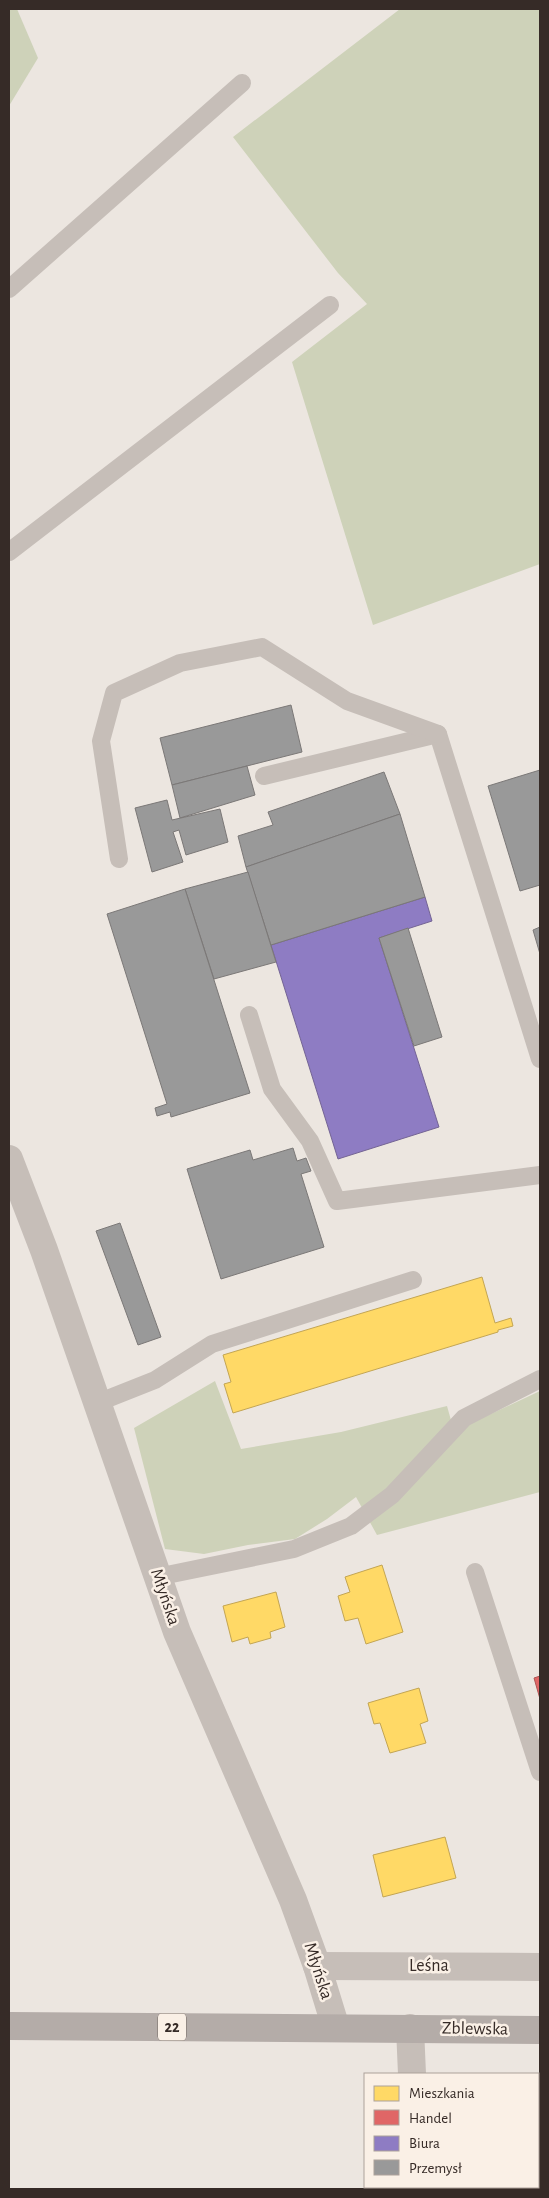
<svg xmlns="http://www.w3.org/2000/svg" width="549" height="2198" font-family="'Alegreya Sans',sans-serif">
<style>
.green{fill:#ced2b9}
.homes{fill:#ffd966;stroke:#c3a553}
.shops{fill:#e06666;stroke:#ad5453}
.offices{fill:#8e7cc3;stroke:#746494}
.industry{fill:#999;stroke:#7b7877}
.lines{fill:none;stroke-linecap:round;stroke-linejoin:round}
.service{stroke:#c6beb8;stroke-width:18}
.minor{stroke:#c6beb8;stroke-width:28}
.primary{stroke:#b4aca8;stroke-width:28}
.labels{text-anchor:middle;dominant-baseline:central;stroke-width:5;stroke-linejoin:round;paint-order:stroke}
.shield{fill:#faf0e6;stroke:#716660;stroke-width:1}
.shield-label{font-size:16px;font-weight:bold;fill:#362b27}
.street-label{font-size:18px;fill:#362b27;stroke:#faf0e6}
</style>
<rect width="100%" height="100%" fill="#ece6e0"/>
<g class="green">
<polygon points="9,9 17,9 38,58 9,106"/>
<polygon points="400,9 540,9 540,564 373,625 292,362 367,304 338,273 233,137"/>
<polygon points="215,1381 241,1449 341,1432 447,1406 454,1431 540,1391 540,1492 377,1535 356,1497 327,1519 295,1539 248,1545 204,1554 165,1549 134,1428"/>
</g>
<g class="homes">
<polygon points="482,1277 495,1323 511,1318 513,1326 498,1330 498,1332 233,1413 224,1384 231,1382 223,1355"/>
<polygon points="382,1565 403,1632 366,1644 358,1618 345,1621 338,1596 350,1592 345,1577"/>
<polygon points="276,1592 285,1627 270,1632 271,1638 250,1644 248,1637 232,1642 223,1606"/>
<polygon points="419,1688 428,1721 420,1724 426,1743 390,1753 380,1723 374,1724 368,1703"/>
<polygon points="445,1837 456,1878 383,1897 373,1855"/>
</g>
<polygon class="shops" points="540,1676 540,1699 534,1678"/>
<polygon class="offices" points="425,897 432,921 379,938 439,1127 338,1159 271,945"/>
<g class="industry">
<polygon points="291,705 302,752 172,785 160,738"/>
<polygon points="247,766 255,795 180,818 172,785"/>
<polygon points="540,770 540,885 520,891 488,786"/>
<polygon points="384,772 400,814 246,867 238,836 273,825 268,812"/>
<polygon points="167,800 172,820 220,809 228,842 186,855 179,830 173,832 183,862 152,872 135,808"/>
<polygon points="400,814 425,897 271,945 246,867"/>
<polygon points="248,872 276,962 214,979 185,889"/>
<polygon points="185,889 250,1093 171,1117 170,1112 157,1116 155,1108 167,1104 107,914"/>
<polygon points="540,927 540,954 533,930"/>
<polygon points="408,928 442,1037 414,1046 379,938"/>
<polygon points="293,1148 297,1161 306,1158 311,1171 301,1174 324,1247 221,1279 187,1169 250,1150 253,1160"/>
<polygon points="120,1223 161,1337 138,1345 96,1231"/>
</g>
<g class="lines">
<g class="service">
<polyline points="9,289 242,83"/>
<polyline points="9,552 330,305"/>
<polyline points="264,776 438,734 540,1059"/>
<polyline points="119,859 101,741 114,693 180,663 262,647 347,701 438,734"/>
<polyline points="249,1015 272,1089 310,1141 337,1201 540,1175"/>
<polyline points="97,1403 155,1380 212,1344 413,1280"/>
<polyline points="475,1572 540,1772"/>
<polyline points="157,1577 294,1549 351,1526 392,1495 464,1418 540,1379"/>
<polyline points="538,2186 540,2186"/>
</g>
<g class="minor">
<polyline points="9,1159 44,1250 177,1632 293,1900 317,1966 336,2028"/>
<polyline points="317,1966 540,1967"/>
<polyline points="410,2028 412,2074"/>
<polyline points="413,2189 413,2187"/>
</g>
<polyline class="primary" points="9,2026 540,2030"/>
</g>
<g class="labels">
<rect class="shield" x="158" y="2013.5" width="28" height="27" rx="4"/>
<g class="shield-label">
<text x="172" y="2027">22</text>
</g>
<g class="street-label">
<text transform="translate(165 1597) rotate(71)">Młyńska</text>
<text x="429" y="1966">Leśna</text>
<text transform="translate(318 1971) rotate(72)">Młyńska</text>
<text transform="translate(475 2029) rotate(1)">Zblewska</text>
</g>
</g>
<rect width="549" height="2198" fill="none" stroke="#362b27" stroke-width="20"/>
<rect x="364" y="2073" width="175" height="115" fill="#faf0e6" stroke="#aca19a"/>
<rect x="374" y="2086" width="25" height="15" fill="#ffd966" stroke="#aca19a"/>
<text x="409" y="2098" font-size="15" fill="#362b27">Mieszkania</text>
<rect x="374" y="2110" width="25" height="15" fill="#e06666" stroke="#aca19a"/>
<text x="409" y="2123" font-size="15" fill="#362b27">Handel</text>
<rect x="374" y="2136" width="25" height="15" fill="#8e7cc3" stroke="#aca19a"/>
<text x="409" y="2148" font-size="15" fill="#362b27">Biura</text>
<rect x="374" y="2160" width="25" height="15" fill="#999999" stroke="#aca19a"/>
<text x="409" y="2173" font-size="15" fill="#362b27">Przemysł</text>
</svg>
